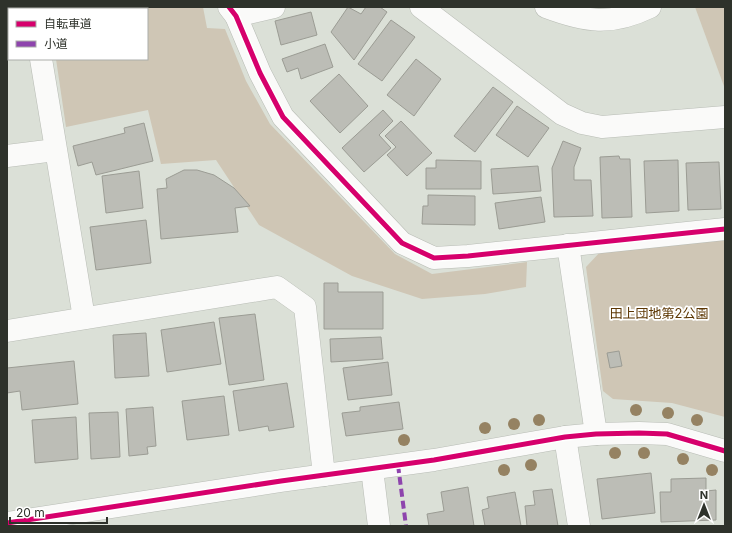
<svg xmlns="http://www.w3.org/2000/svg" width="732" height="533" font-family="Inter,'Noto Sans JP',sans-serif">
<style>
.green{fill:#cfc6b5}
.building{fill:#bcbdb6;stroke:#9b9c94}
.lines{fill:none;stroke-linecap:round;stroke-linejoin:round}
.minor-casing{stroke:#b8bcb5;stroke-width:23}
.tertiary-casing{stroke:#b8bcb5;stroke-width:23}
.minor{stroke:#fafaf9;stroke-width:22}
.tertiary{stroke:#fafaf9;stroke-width:22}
.quiet{stroke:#8e44ad;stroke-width:4;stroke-dasharray:8 4;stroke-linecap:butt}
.cycleway-casing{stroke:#fff;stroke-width:8}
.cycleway{stroke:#d6006c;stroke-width:5}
.tree{fill:#958262}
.labels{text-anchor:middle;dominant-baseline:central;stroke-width:3.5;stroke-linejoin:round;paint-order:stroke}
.park-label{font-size:13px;fill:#5c3602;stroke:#fff}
</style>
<rect width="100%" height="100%" fill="#dbe0d7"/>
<g class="green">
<polygon points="48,7 203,7 207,28 225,29 246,81 270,124 395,254 432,274 527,262 526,287 485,294 422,299 352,276 259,225 216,160 161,164 148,110 66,127 56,59 147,59 147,9 48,9"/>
<polygon points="695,7 725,7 725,89"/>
<polygon points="725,240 725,417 672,403 613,399 603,391 586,267 601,251"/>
</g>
<g class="building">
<polygon points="348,7 361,14 366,7 380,7 387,12 354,60 331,32"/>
<polygon points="311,12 317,35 281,45 275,21"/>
<polygon points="391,20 415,37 382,81 358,64"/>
<polygon points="325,44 333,67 301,79 298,68 287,72 282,59"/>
<polygon points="416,59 441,79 414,116 387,95"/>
<polygon points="339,74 368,106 340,133 310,101"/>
<polygon points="493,87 513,102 475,152 454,136"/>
<polygon points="517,106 549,128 528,157 496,135"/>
<polygon points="383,110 393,121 379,135 391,148 364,172 342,148"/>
<polygon points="401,121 432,153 407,176 387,155 396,147 385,136"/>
<polygon points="144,123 153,161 96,175 92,162 78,166 73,146 125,133 124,128"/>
<polygon points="563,141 581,148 574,167 574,180 591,180 593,216 554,217 552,168"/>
<polygon points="619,156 620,159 630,159 632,217 602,218 600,157"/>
<polygon points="436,160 481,161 481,189 426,189 426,168 436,168"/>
<polygon points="678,160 679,211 646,213 644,161"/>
<polygon points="719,162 721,209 688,210 686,163"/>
<polygon points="538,166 541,191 493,194 491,169"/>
<polygon points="184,170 197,170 214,175 234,188 250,206 235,208 238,232 161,239 157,189 167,188 166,179"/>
<polygon points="139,171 143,208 106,213 102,176"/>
<polygon points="428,195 475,196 475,225 422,224 423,206 428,206"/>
<polygon points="541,197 545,222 499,229 495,203"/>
<polygon points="146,220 151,263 96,270 90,227"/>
<polygon points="324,283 338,283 338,292 383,292 383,329 324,329"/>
<polygon points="255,314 264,380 229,385 219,318"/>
<polygon points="214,322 221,364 167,372 161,330"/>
<polygon points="146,333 149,376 115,378 113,335"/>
<polygon points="381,337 383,359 331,362 330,339"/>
<polygon points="619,351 622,366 610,368 607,353"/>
<polygon points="74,361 78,404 22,410 20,391 7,393 7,368"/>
<polygon points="388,362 392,395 348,400 343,368"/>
<polygon points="287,383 294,427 269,431 268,426 239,431 233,391"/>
<polygon points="224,396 229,435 187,440 182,401"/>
<polygon points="399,402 403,429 346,436 342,413 360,411 360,407"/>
<polygon points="153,407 156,446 147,447 148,454 129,456 126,409"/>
<polygon points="118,412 120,457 91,459 89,413"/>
<polygon points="76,417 78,459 35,463 32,420"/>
<polygon points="651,473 655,513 602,519 597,479"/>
<polygon points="706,478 706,491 716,490 716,520 661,522 660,492 671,492 671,479"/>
<polygon points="468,487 474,526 429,526 427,514 444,511 441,492"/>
<polygon points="552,489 558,526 527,526 525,506 535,505 533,491"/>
<polygon points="515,492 521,526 485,526 482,510 489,508 487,497"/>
</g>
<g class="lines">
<defs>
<g id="minor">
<polyline points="34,7 34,9"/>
<polyline points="229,7 236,16 260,73 283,117 402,243 434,258 468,256 725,229"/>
<polyline points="421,7 562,114 582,123 602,127 725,117"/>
<path d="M546,7C586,22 611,26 650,7"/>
<polyline points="236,16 274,7"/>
<polyline points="41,59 84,318"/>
<polyline points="7,156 55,150"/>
<polyline points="568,245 596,434"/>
<polyline points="7,331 277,287 305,307 324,475"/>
<polyline points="565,437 579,526"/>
<polyline points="372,469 379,526"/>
</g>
<polyline id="tertiary" points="7,523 281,481 434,460 565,437 596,434 639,433 667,434 725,451"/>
</defs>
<use href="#minor" class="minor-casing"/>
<use href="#tertiary" class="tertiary-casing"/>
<use href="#minor" class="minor"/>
<use href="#tertiary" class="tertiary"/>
<polyline class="quiet" points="398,465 406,526"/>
<defs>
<g id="cycleway">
<polyline points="229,7 236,16 260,73 283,117 402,243 434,258 468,256 725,229"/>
<polyline points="7,523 281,481 434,460 565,437 596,434 639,433 667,434 725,451"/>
</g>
</defs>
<use href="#cycleway" class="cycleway-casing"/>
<use href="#cycleway" class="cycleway"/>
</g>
<g class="tree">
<circle cx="636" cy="410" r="6"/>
<circle cx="668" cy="413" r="6"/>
<circle cx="539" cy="420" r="6"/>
<circle cx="697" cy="420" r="6"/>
<circle cx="514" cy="424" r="6"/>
<circle cx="485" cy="428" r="6"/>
<circle cx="404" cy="440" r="6"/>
<circle cx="615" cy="453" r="6"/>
<circle cx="644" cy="453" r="6"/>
<circle cx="683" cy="459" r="6"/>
<circle cx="531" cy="465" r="6"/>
<circle cx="504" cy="470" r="6"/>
<circle cx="712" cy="470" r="6"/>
</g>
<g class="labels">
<g class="park-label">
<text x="659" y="313">田上団地第2公園</text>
</g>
</g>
<rect width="732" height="533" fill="none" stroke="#2e322b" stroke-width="16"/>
<rect x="8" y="8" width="140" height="52" fill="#ffffff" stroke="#abadaa"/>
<rect x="16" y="21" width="20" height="6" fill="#d6006c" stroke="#abadaa"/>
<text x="44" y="28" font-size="12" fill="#2e322b">自転車道</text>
<rect x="16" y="41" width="20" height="6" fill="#8e44ad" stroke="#abadaa"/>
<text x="44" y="48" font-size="12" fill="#2e322b">小道</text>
<g transform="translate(704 505)" stroke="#ffffff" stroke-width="3" paint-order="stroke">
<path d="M0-3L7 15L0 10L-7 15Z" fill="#2e322b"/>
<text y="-6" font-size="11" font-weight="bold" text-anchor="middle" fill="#2e322b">N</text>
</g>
<path d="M10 517v6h97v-6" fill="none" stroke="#2e322b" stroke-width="2"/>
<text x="16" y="517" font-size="12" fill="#2e322b" stroke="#ffffff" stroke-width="3" paint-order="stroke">20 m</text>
</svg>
